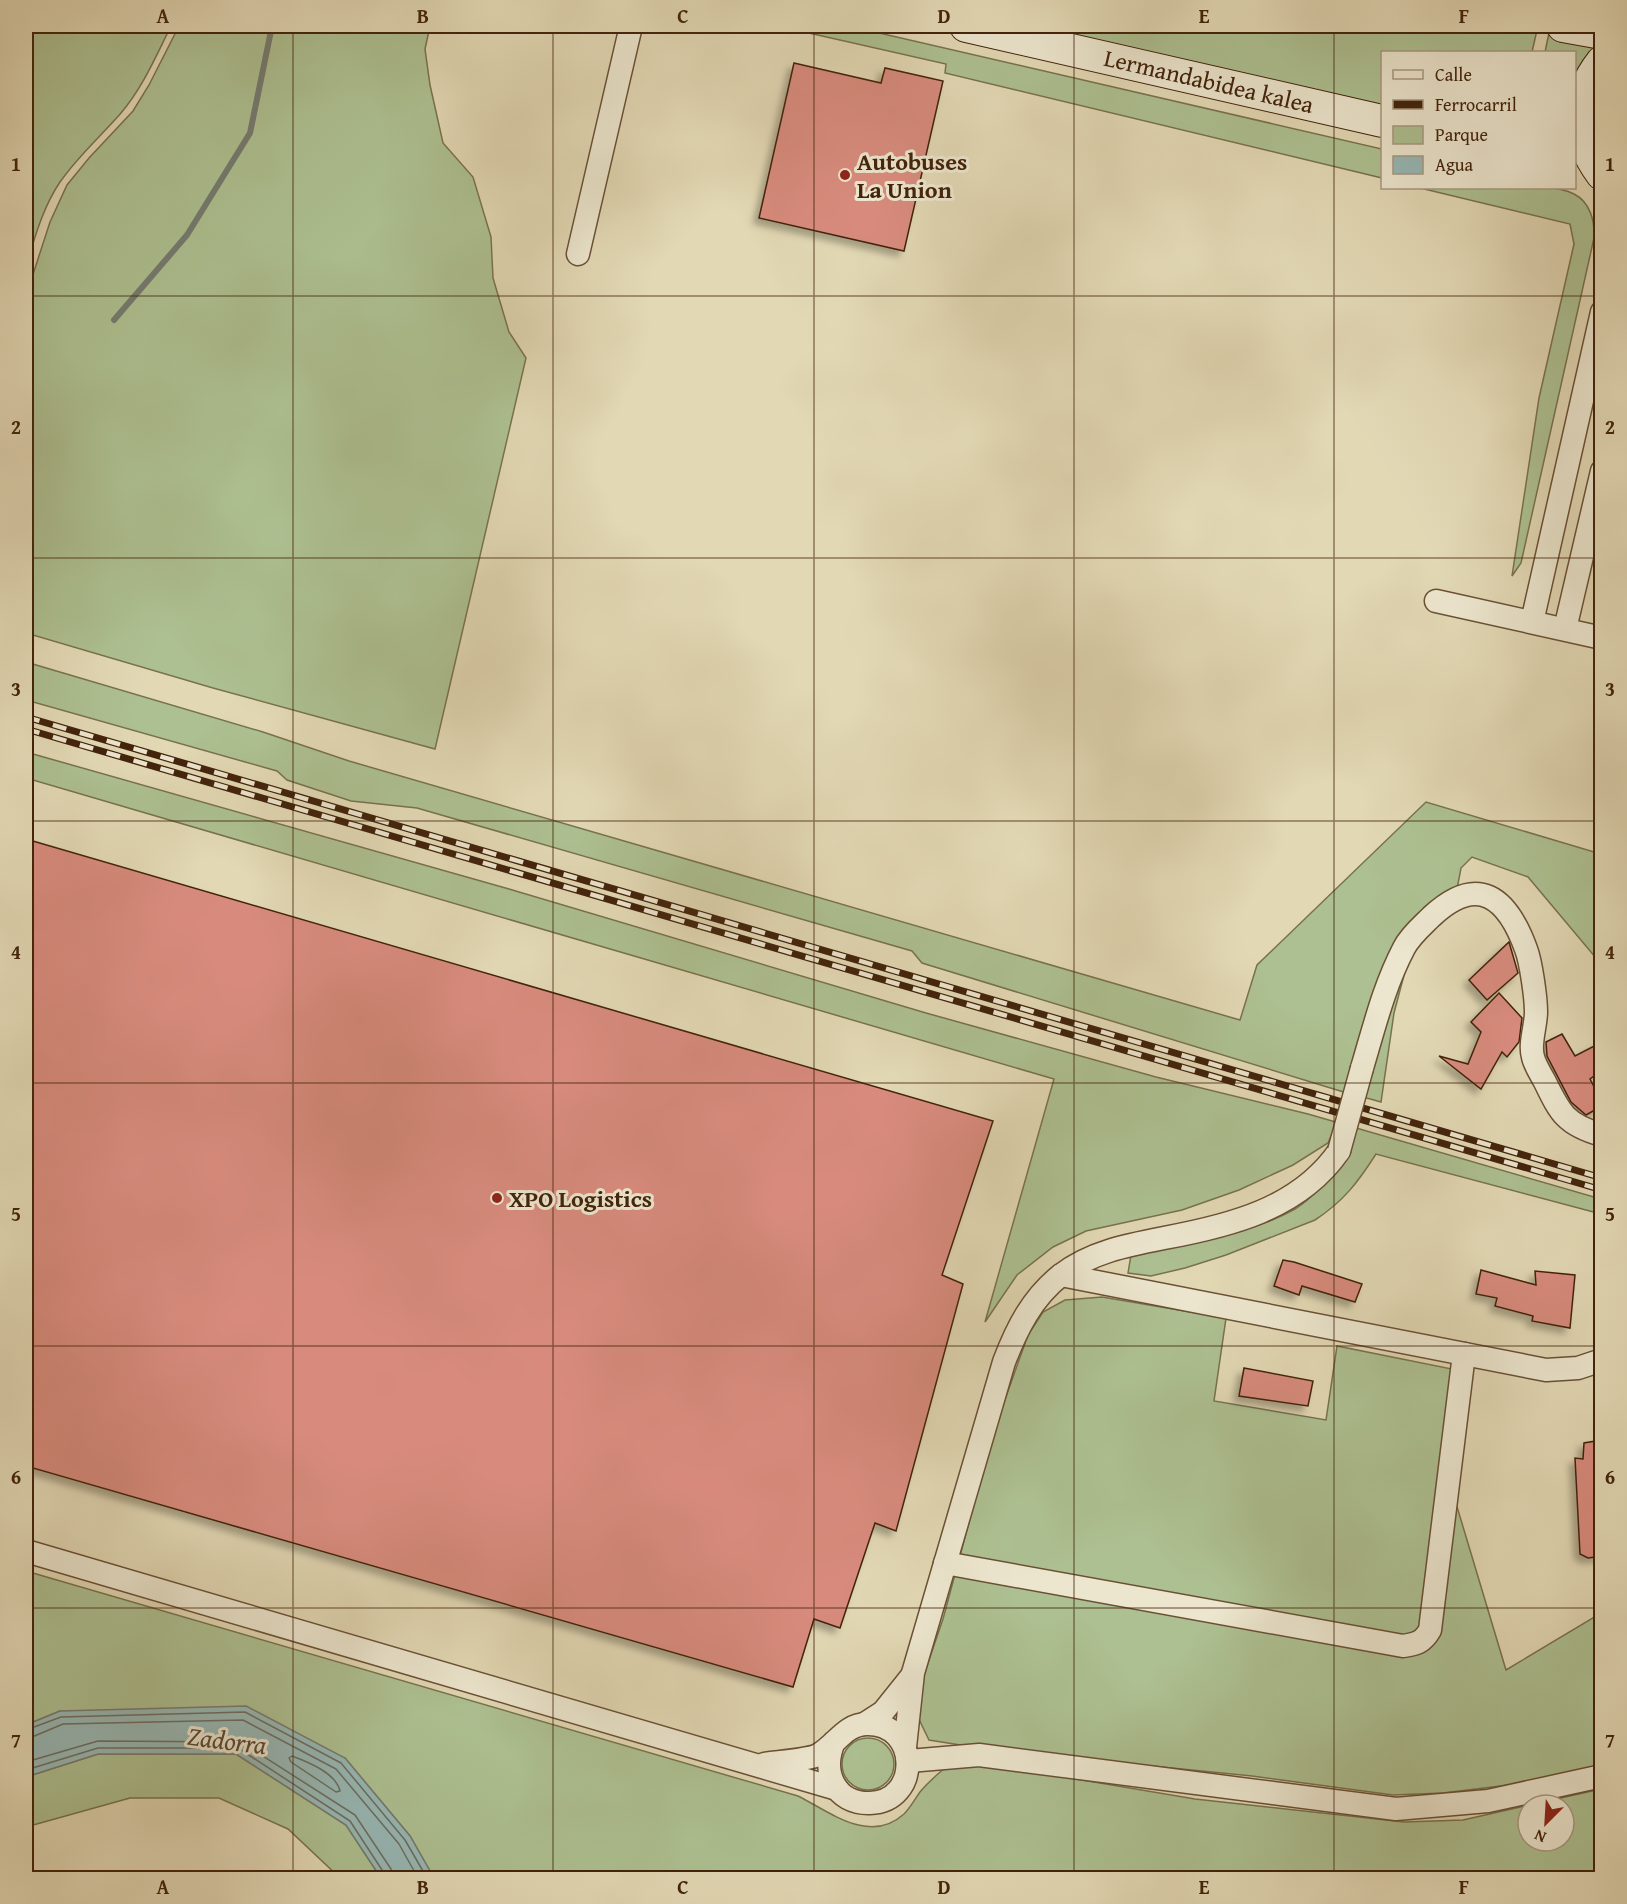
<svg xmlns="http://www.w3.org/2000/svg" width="1627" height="1904" font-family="'Gentium Book Plus',serif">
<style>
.green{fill:#adc091;stroke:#78724e;stroke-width:1.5;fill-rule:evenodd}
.water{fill:#97b8b5;stroke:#757c71;stroke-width:1.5}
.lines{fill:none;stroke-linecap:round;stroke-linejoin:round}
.shore{stroke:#6c6e60;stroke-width:1.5}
.stream{stroke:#757c71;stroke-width:6}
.building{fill:#d88b7d;stroke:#42230b;stroke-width:1.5;filter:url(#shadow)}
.street-casing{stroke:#6a5035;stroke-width:25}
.secondary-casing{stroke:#42230b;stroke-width:34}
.street{stroke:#ece6ce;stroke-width:22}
.secondary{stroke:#ece6ce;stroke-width:32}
.rail-casing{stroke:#42230b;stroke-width:7}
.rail{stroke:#ece6ce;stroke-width:4.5;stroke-dasharray:14;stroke-linecap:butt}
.street-bridge-casing{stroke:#6a5035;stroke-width:25;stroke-linecap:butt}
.street-bridge{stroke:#ece6ce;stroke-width:22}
.grid{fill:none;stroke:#42230b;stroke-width:1.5;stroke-opacity:0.55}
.poi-dot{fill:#8f2418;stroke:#ece6ce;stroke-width:2}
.labels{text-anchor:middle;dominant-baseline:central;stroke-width:6;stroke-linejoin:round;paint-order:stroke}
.street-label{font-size:24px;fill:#42230b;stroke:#ece6ce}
.poi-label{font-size:24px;font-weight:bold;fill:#42230b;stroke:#ece6ce;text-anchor:start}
.water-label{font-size:26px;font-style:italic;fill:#574836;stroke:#ece6ce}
.neatline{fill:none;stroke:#42230b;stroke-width:2}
.grid-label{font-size:20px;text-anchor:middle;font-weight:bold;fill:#42230b}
</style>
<defs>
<filter id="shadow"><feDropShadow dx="-5.5" dy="5.5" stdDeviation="3" flood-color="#0004"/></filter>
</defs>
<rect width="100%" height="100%" fill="#e2d8b4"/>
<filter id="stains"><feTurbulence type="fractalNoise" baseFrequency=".00333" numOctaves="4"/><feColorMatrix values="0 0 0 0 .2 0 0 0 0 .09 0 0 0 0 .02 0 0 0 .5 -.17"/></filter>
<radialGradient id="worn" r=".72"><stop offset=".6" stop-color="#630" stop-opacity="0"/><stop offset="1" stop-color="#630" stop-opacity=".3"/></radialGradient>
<g class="green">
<path d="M26,26H171C156,56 143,87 121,113C101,136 78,156 60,182C43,207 35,237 26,266Z"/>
<polygon points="179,26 430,26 425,49 430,85 443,143 473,177 491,237 493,278 509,332 526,358 435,749 213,688 26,633 26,296 50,222 67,185 89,158 133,111 149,85"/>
<polygon points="778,26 849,26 1382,149 1382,178 945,73 946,64"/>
<polygon points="1017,26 1515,26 1537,30 1532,52 1382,52 1382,109"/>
<polygon points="1549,33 1598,44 1579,67 1575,77 1574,52 1545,52"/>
<path d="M1420,188C1448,187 1476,188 1505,188C1527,188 1553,184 1574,194C1590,202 1595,221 1594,238L1521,563L1512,576L1539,398L1574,244L1570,224Z"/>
<polygon points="26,662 263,732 349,761 1240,1020 1257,965 1426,802 1601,854 1601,964 1528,877 1472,857 1461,868 1457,889 1438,900 1347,1093 922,963 912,951 417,808 351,801 287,780 277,771 26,700"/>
<path d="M26,752L509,889L926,1013L1156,1077L1308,1114L1601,1199V1214L1376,1154C1358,1182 1344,1201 1315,1220L1226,1255L1185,1268L1151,1276L1128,1273L1131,1255C1185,1244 1246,1236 1295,1209C1311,1199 1323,1185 1335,1171L1334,1129L1328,1143L1293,1165L1239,1190L1182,1210L1086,1231L1053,1247L1017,1275L985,1322L1054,1079L26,778Z"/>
<polygon points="1408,960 1394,1013 1381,1102 1363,1097 1375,1053"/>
<polygon points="1102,1297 1226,1318 1214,1401 1326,1420 1337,1346 1457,1370 1452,1490 1506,1670 1601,1613 1601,1767 1517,1784 1443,1793 1393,1795 1252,1776 992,1750 929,1740 913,1707 943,1619 993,1433 1028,1335 1043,1312 1065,1300"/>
<path d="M26,1571L798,1796C830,1812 870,1845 904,1814C910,1808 915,1799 920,1792C928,1782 938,1774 947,1766H999L1195,1799L1404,1822L1463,1820L1601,1789V1878H434L410,1836L345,1758L60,1711L26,1725ZM1528,1805H1564V1841H1528Z"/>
<circle cx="868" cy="1764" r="26"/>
<polygon points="98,1754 236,1754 346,1825 381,1878 340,1878 288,1829 219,1798 130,1798 26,1827 26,1777"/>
</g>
<polygon class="water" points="246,1706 345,1758 410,1836 434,1878 381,1878 346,1825 236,1754 98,1754 26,1777 26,1725 60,1711"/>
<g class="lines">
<g class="shore">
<polyline points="26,1730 61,1717 245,1712 341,1763 405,1840 427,1878"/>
<polyline points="26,1738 32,1737 63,1724 243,1720 336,1769 399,1844 418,1878"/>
<path d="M292,1756C308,1762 336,1773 340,1791L336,1792L291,1762L289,1758Z"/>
<polyline points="26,1762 98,1741 241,1742 355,1815 391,1869 393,1878"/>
<polyline points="26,1770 98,1748 238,1748 350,1821 384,1873 385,1878"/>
</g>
<polyline class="stream" points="114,320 187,235 250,133 272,26"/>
</g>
<g class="building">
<polygon points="794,63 881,83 885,68 943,81 904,251 759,218"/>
<polygon points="26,839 993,1121 942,1275 963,1284 896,1531 875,1523 840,1628 814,1619 793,1687 26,1466"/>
<polygon points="1509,942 1518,973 1487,1000 1469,980"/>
<polygon points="1499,993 1522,1018 1519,1042 1507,1057 1502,1052 1481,1089 1439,1056 1468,1064 1481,1032 1471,1022"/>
<polygon points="1562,1034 1575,1056 1602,1042 1602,1070 1590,1079 1602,1102 1602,1106 1586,1115 1571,1102 1547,1056 1546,1042"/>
<polygon points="1283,1260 1294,1262 1362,1284 1355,1302 1302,1286 1299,1295 1274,1286"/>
<polygon points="1481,1270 1536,1285 1535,1271 1575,1275 1570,1328 1532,1321 1533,1316 1495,1306 1497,1298 1476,1294"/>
<polygon points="1244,1368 1313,1381 1308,1406 1239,1396"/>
<polygon points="1602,1440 1602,1556 1588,1558 1580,1554 1575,1458 1583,1459 1584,1443"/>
</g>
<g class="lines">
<defs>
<g id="street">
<polyline points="578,254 631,26"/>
<polyline points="1436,601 1602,638"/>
<polyline points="1532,622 1602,312"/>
<polyline points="1565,629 1602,471"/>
<path d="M1362,1068C1374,1028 1384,986 1404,948C1410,936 1422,926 1431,917C1478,873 1507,897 1526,949C1531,962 1536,998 1536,1012C1536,1026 1529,1044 1533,1057C1535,1066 1541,1074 1545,1082C1560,1113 1566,1125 1602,1135"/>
<polyline points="1061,1275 1546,1370 1578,1368 1602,1360"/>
<polyline points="26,1551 837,1789"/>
<path d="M945,1563L1403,1646C1417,1644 1423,1642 1430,1630L1464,1354"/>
<polyline points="866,1723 883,1712 911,1677"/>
<path d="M905,1747L913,1673L1004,1362C1017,1328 1032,1298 1061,1275C1091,1252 1128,1245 1164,1238C1229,1226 1299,1209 1339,1151"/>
<polyline points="909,1761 979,1755 1396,1809 1488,1801 1602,1776"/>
<path d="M764,1764C776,1762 808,1760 818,1755C836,1745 845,1724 867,1724C920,1723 921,1802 870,1803C835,1804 821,1772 834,1742"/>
</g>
<g id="secondary">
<polyline points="966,26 1382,121"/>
<polyline points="1563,26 1602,33"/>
<path d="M1602,62C1573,99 1574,136 1602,174"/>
</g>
</defs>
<use href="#street" class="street-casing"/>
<use href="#secondary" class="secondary-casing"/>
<use href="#street" class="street"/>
<use href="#secondary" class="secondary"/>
<defs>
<g id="rail">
<polyline points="26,717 1602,1178"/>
<polyline points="26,729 1602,1190"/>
</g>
</defs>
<use href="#rail" class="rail-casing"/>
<use href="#rail" class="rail"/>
<defs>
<polyline id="street-bridge" points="1339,1151 1362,1068"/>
</defs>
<use href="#street-bridge" class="street-bridge-casing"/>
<use href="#street-bridge" class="street-bridge"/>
</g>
<path class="grid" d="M293,26V1878M553,26V1878M814,26V1878M1074,26V1878M1334,26V1878M26,296H1602M26,558H1602M26,821H1602M26,1083H1602M26,1346H1602M26,1608H1602"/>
<g class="poi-dot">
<circle cx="845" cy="175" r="6"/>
<circle cx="497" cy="1198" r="6"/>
</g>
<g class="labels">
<g class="street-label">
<text transform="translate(1209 81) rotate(13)">Lermandabidea kalea</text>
</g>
<g class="poi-label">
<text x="857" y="161">Autobuses<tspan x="857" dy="28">La Union</tspan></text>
<text x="509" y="1198">XPO Logistics</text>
</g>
<g class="water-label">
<text transform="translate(227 1740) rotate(7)">Zadorra</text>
</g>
</g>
<rect width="1627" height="1904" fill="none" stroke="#e2d8b4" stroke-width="66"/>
<rect x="1381" y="51" width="195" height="138" fill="#ece6ce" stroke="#a89880" stroke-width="1.5"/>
<rect x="1393" y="70" width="30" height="9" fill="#ece6ce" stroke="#a89880" stroke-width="1.5"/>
<text x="1435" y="81" font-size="18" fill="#42230b">Calle</text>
<rect x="1393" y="100" width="30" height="9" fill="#42230b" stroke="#a89880" stroke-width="1.5"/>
<text x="1435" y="111" font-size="18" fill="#42230b">Ferrocarril</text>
<rect x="1393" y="126" width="30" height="18" fill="#adc091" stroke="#a89880" stroke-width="1.5"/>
<text x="1435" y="141" font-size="18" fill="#42230b">Parque</text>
<rect x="1393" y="156" width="30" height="18" fill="#97b8b5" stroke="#a89880" stroke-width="1.5"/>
<text x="1435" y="171" font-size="18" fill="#42230b">Agua</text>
<g transform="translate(1546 1823) rotate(204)"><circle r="28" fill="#ece6ce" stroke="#a89880" stroke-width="1.5"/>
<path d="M0-4.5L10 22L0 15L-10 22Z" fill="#8f2418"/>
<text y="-9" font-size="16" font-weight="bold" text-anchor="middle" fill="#42230b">N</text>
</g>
<rect x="33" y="33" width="1561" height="1838" class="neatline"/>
<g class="grid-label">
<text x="163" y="23">A</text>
<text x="423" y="23">B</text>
<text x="683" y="23">C</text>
<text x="944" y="23">D</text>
<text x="1204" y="23">E</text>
<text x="1464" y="23">F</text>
<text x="16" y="171">1</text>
<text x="1610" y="171">1</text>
<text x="16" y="434">2</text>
<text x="1610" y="434">2</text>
<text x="16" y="696">3</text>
<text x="1610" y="696">3</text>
<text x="16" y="959">4</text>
<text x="1610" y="959">4</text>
<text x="16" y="1221">5</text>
<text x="1610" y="1221">5</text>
<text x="16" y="1484">6</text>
<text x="1610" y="1484">6</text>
<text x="16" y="1747">7</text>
<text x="1610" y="1747">7</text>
<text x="163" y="1894">A</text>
<text x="423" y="1894">B</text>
<text x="683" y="1894">C</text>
<text x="944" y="1894">D</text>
<text x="1204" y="1894">E</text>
<text x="1464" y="1894">F</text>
</g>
<rect width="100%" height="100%" filter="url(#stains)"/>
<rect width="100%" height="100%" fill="url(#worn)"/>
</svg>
